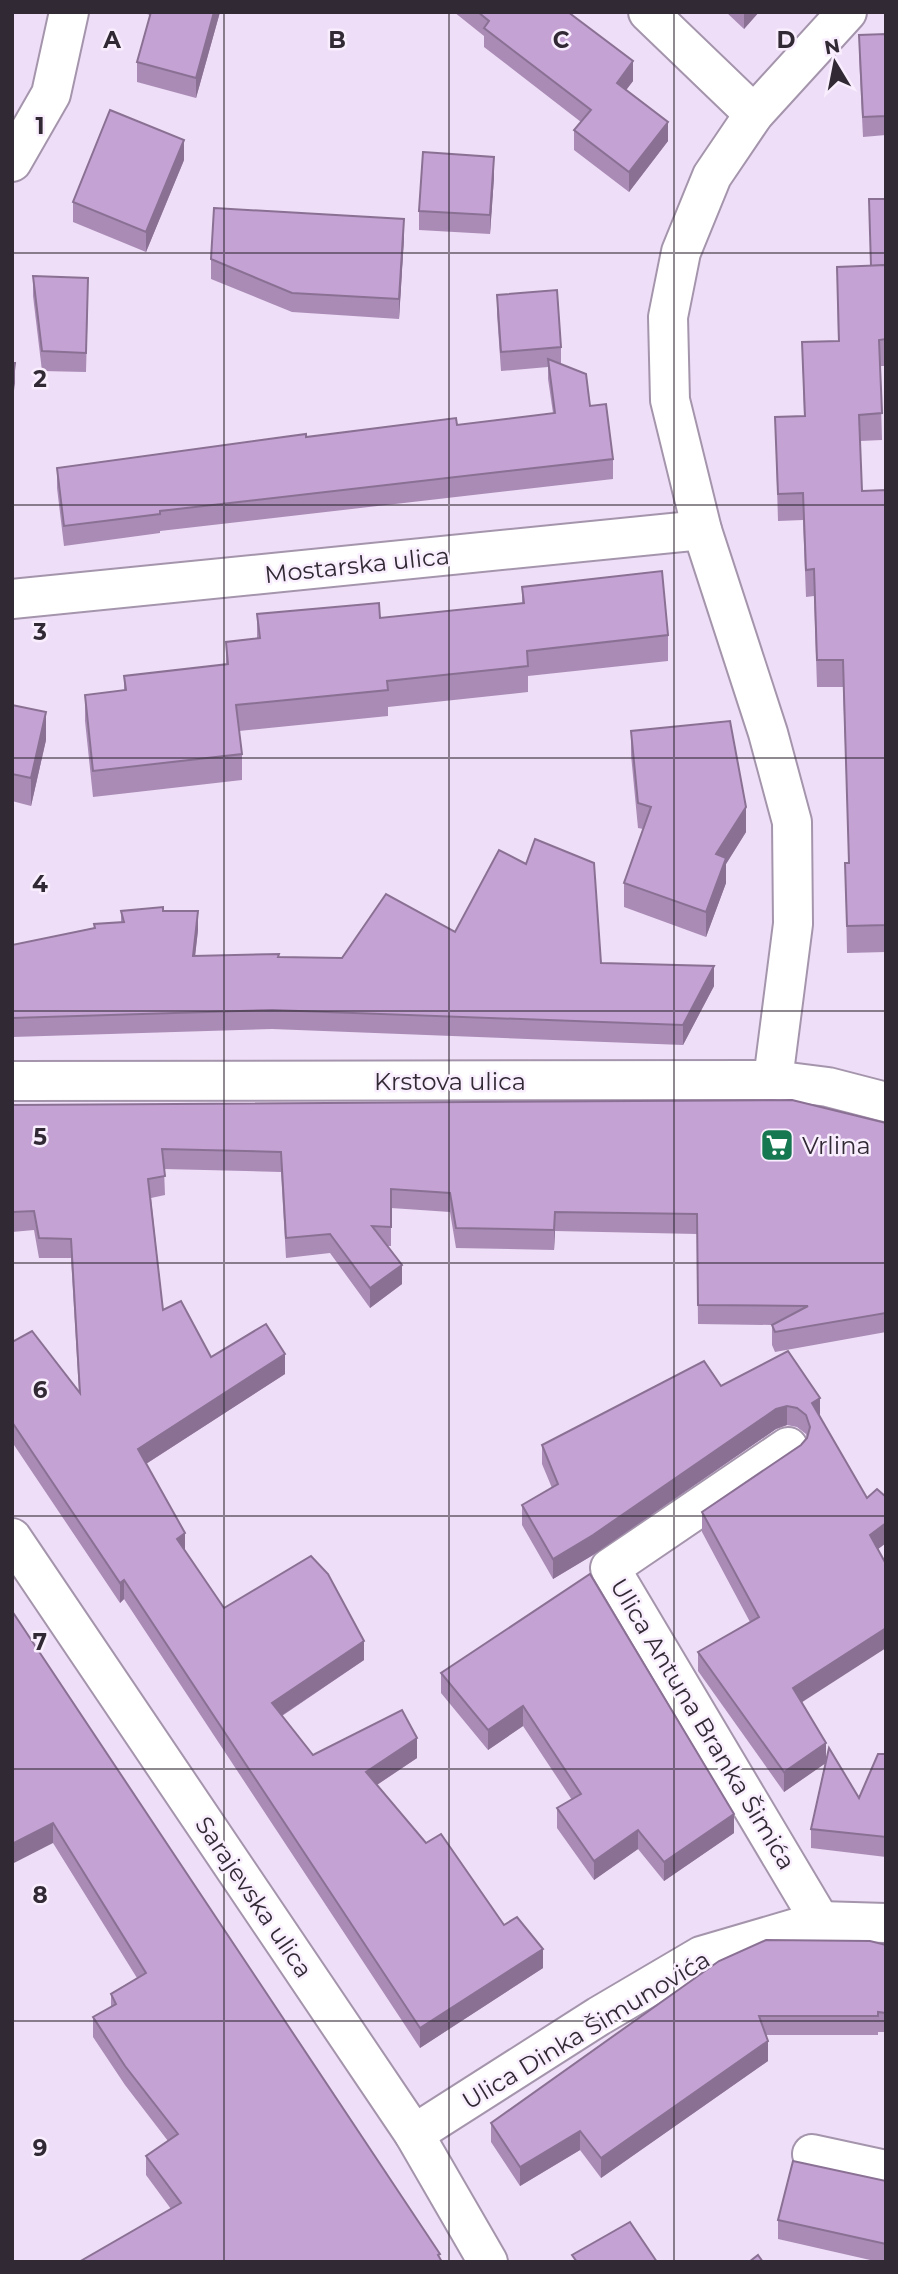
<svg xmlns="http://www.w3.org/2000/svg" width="898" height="2274" font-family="Montserrat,sans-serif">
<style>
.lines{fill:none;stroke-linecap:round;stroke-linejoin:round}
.minor-casing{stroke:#a595ac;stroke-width:42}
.minor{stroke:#fff;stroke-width:38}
.wall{fill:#a98bb6}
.shaded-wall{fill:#8a7194}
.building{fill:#c5a2d4;stroke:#8a7194;stroke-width:2}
.grid{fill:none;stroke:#312a34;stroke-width:2;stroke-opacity:0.55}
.labels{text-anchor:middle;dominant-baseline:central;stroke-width:5;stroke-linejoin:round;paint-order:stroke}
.street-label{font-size:24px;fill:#312a34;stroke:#f9eefd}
.poi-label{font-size:24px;fill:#312a34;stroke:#f9eefd;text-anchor:start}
.grid-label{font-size:23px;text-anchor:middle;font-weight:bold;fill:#312a34;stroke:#f9eefd;stroke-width:5;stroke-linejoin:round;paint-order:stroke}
</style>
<rect width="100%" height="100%" fill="#efdef7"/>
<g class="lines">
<defs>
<g id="minor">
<polyline points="648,12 754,114"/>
<polyline points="12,162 51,94 69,12"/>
<polyline points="12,599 702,530"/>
<polyline points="773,1080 793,924 792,822 768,733 702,530 670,400 668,317 681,252 712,176 754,114 847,12"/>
<polyline points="12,1081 773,1080 828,1087 886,1102"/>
<polyline points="788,1447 610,1568 820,1921"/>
<polyline points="12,1538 414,2134 488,2262"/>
<polyline points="414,2134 599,2016 701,1956 820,1921 886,1923"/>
<polyline points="812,2154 886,2170"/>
</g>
</defs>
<use href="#minor" class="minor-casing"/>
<use href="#minor" class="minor"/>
</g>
<g class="wall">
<polygon points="141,12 220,12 196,98 137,82 137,62 150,15"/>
<polygon points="454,12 568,12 633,81 626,90 668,141 629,192 574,150 574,130 581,122 484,47 484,36"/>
<polygon points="726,12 759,12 744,29"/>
<polygon points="886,34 886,135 863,137 859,55 859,35"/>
<polygon points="184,160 146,252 73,222 73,202"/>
<polygon points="494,177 490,234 419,230 419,211"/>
<polygon points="869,199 886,199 886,366 880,366 882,440 860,441 862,491 886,490 886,952 847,953 845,863 849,863 843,687 817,687 814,596 806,597 803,520 778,521 775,417 804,416 802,342 838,341 837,267 871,266"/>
<polygon points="404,238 399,319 292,312 211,279 211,259"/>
<polygon points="33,276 88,298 86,372 42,371 33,296"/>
<polygon points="497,295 561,347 561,364 590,406 613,459 613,479 160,531 160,533 64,546 57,488 57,468 306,437 457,425 553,413 548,379 548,367 501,371 497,314"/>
<polygon points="522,587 668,635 668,661 528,676 528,692 388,707 388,716 239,731 242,754 242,780 93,797 85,721 85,695 124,690 124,676 226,664 226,642 257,638 257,614 380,618 522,603"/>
<polygon points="12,705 46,740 31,806 12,801"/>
<polygon points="631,731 746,832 726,864 726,883 706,937 624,907 624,883 643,829 638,828 631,755"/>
<polygon points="121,911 163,911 198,930 195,955 342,958 455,932 714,986 683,1045 272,1029 12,1037 12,945 121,922"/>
<polygon points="12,1105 886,1123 886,1332 775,1352 772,1345 772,1325 698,1324 697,1234 555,1231 554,1250 456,1248 450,1212 391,1208 391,1246 387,1246 402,1284 370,1308 330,1253 286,1258 281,1172 164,1169 165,1195 151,1198 163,1310 211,1357 285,1374 146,1464 185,1551 224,1608 364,1660 282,1716 313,1755 417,1758 377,1785 426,1843 504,1925 543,1968 420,2048 124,1599 120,1603 12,1442 12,1342 79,1392 71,1258 39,1258 34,1230 12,1232"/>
<polygon points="788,1351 820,1417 886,1543 878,1549 801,1702 826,1760 859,1798 886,1754 886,1857 811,1848 811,1829 825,1763 784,1792 698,1671 698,1652 750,1622 702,1532 702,1512 801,1445 807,1438 806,1434 797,1427 787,1425 776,1429 593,1555 553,1579 522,1525 522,1505 552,1488 542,1464 542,1445 721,1386"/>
<polygon points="590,1574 734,1833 664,1881 638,1849 594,1880 557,1828 557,1808 572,1800 523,1726 488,1750 441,1693 441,1673"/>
<polygon points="12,1611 440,2254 171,2209 146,2175 146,2156 168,2141 125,2085 93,2037 93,2017 111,2007 111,1994 137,1978 53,1843"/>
<polygon points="886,1945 886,2032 878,2032 878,2035 766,2035 768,2061 601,2178 580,2150 520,2186 491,2142 491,2123"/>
<polygon points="886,2181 886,2262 879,2262 778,2239 778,2220"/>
</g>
<g class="shaded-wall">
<polygon points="214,12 220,12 196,98 196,78"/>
<polygon points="744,12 759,12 744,29"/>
<polygon points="633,61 633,81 617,102 617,83"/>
<polygon points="668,122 668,141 629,192 629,172"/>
<polygon points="184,140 184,160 146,252 146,232"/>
<polygon points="494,157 494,177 490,234 490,215"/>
<polygon points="404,219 404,238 399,319 399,299"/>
<polygon points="15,363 15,383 12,405 12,386"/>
<polygon points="46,712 46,740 31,806 31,778"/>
<polygon points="746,807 746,832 726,864 726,883 706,937 706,912 716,854"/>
<polygon points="198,911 198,930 193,975 193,956"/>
<polygon points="714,966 714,986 683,1045 683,1025"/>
<polygon points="555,1212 555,1231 554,1250 554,1230"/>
<polygon points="402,1265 402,1284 370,1308 370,1288"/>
<polygon points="285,1354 285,1374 138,1469 138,1449"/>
<polygon points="820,1398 820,1417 812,1403"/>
<polygon points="787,1406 787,1425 776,1429 593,1555 553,1579 553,1559 776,1409"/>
<polygon points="886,1523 886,1543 870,1555 870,1535"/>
<polygon points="185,1533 185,1552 177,1539"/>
<polygon points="124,1580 124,1599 120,1603 120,1583"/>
<polygon points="886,1628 886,1648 793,1708 793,1688"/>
<polygon points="364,1641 364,1660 272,1722 272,1703"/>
<polygon points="523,1706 523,1726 488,1750 488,1730"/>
<polygon points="417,1738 417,1758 366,1792 366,1772"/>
<polygon points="826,1743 826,1763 784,1792 784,1772"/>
<polygon points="734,1814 734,1833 664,1881 664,1862"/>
<polygon points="53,1823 53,1843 12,1864 12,1844"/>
<polygon points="638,1830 638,1849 594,1880 594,1861"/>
<polygon points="543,1949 543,1968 420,2048 420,2028"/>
<polygon points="768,2041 768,2061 601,2178 601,2158"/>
<polygon points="580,2131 580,2150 520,2186 520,2167"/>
</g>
<g class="building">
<polygon points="151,12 214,12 196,78 137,62"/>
<polygon points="478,12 568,12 633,61 617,83 668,122 629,172 574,130 591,110 484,28 489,21"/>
<polygon points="886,34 886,116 863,117 859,35"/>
<polygon points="110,110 184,140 146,232 73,202"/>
<polygon points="423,152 494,157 490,215 419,211"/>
<polygon points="869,199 886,199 886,265 871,266"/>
<polygon points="214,208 404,219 399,299 292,293 211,259"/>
<polygon points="886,265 886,339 879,340 882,413 859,415 862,491 886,490 886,925 847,926 845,863 849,863 843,660 817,660 814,569 806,570 803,493 778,494 775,417 805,416 802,342 839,341 837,267"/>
<polygon points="33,276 88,278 86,353 42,351"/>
<polygon points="557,290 561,347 501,352 497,295"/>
<polygon points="548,359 586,374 590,406 606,404 613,459 160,511 160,514 64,526 57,468 306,434 306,437 456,418 457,425 555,413"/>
<polygon points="12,363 15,363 12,386"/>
<polygon points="662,571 668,635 527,651 528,666 387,681 388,690 236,705 242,754 93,771 85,695 126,690 124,676 228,664 226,642 260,638 257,614 379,603 380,618 524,603 522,587"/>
<polygon points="12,705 46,712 31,778 12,774"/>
<polygon points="730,721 746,807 716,854 726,858 706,912 624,883 651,807 638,803 631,731"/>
<polygon points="535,839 594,863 601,963 714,966 683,1025 272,1010 12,1018 12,945 95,928 94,924 124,922 121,911 163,907 163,911 198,911 193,956 279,954 278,957 342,958 386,894 455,932 499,850 526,864"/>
<polygon points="792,1100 886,1123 886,1313 775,1332 772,1325 808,1306 698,1305 697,1214 555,1212 554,1230 456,1228 450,1193 391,1189 391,1227 372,1226 402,1265 370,1288 330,1234 286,1238 281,1152 162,1149 165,1176 148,1179 163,1310 181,1301 211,1357 266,1324 285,1354 138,1449 185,1533 177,1539 224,1608 311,1556 328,1574 364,1641 272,1703 313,1755 402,1710 417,1738 366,1772 426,1843 441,1834 504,1925 517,1917 543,1949 420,2028 124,1580 120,1583 12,1422 12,1342 32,1331 80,1393 71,1239 39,1238 34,1211 12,1212 12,1105"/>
<polygon points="788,1351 820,1398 812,1403 867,1498 877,1489 886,1497 886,1523 870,1535 886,1564 886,1628 793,1688 826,1743 784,1772 698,1652 759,1617 702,1512 801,1445 807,1438 810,1427 806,1415 797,1408 787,1406 776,1409 593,1535 553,1559 522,1505 558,1484 542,1445 704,1361 721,1386"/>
<polygon points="590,1574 734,1814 664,1862 638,1830 594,1861 557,1808 581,1794 523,1706 488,1730 441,1673"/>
<polygon points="12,1611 440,2254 438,2255 442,2262 79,2262 181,2203 146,2156 178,2134 125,2066 93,2017 116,2004 111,1994 146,1973 53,1823 12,1844"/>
<polygon points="829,1748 859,1798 878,1754 886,1754 886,1837 811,1829"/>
<polygon points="766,1940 870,1941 886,1945 886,2013 878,2012 878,2016 759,2016 768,2041 601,2158 580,2131 520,2167 491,2123 719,1961"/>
<polygon points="793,2161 886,2181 886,2244 778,2220"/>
<polygon points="630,2222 657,2262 577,2262 572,2255"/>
<polygon points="758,2255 763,2262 749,2262"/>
</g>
<path class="grid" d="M224,12V2262M449,12V2262M674,12V2262M12,253H886M12,505H886M12,758H886M12,1011H886M12,1263H886M12,1516H886M12,1769H886M12,2021H886"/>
<defs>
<symbol id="supermarket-square" viewBox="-11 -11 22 22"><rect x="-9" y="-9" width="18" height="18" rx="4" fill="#167850" stroke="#f9eefd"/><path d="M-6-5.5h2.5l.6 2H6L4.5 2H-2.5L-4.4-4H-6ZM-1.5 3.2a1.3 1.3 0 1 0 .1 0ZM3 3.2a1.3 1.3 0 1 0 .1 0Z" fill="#fff"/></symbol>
</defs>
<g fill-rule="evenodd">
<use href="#supermarket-square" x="758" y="1126" width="38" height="38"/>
</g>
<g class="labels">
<g class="street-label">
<text transform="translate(357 565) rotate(-6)">Mostarska ulica</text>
<text x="450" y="1081">Krstova ulica</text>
<text transform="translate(703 1724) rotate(59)">Ulica Antuna Branka Šimića</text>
<text transform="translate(254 1897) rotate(56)">Sarajevska ulica</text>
<text transform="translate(586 2030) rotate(-31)">Ulica Dinka Šimunovića</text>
</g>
<g class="poi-label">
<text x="802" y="1145">Vrlina</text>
</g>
</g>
<g class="grid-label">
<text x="112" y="48">A</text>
<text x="337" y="48">B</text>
<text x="561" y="48">C</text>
<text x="786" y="48">D</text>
<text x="40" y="134">1</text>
<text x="40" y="387">2</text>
<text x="40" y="640">3</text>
<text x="40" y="892">4</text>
<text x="40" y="1145">5</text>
<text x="40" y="1398">6</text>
<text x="40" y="1650">7</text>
<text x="40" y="1903">8</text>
<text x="40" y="2156">9</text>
</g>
<rect width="898" height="2274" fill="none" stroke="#312a34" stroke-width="28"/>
<g transform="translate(835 63) rotate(350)" stroke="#f9eefd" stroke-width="5" paint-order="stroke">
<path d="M0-5L12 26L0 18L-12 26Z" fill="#312a34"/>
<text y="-10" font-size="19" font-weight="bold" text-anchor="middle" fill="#312a34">N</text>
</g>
</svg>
